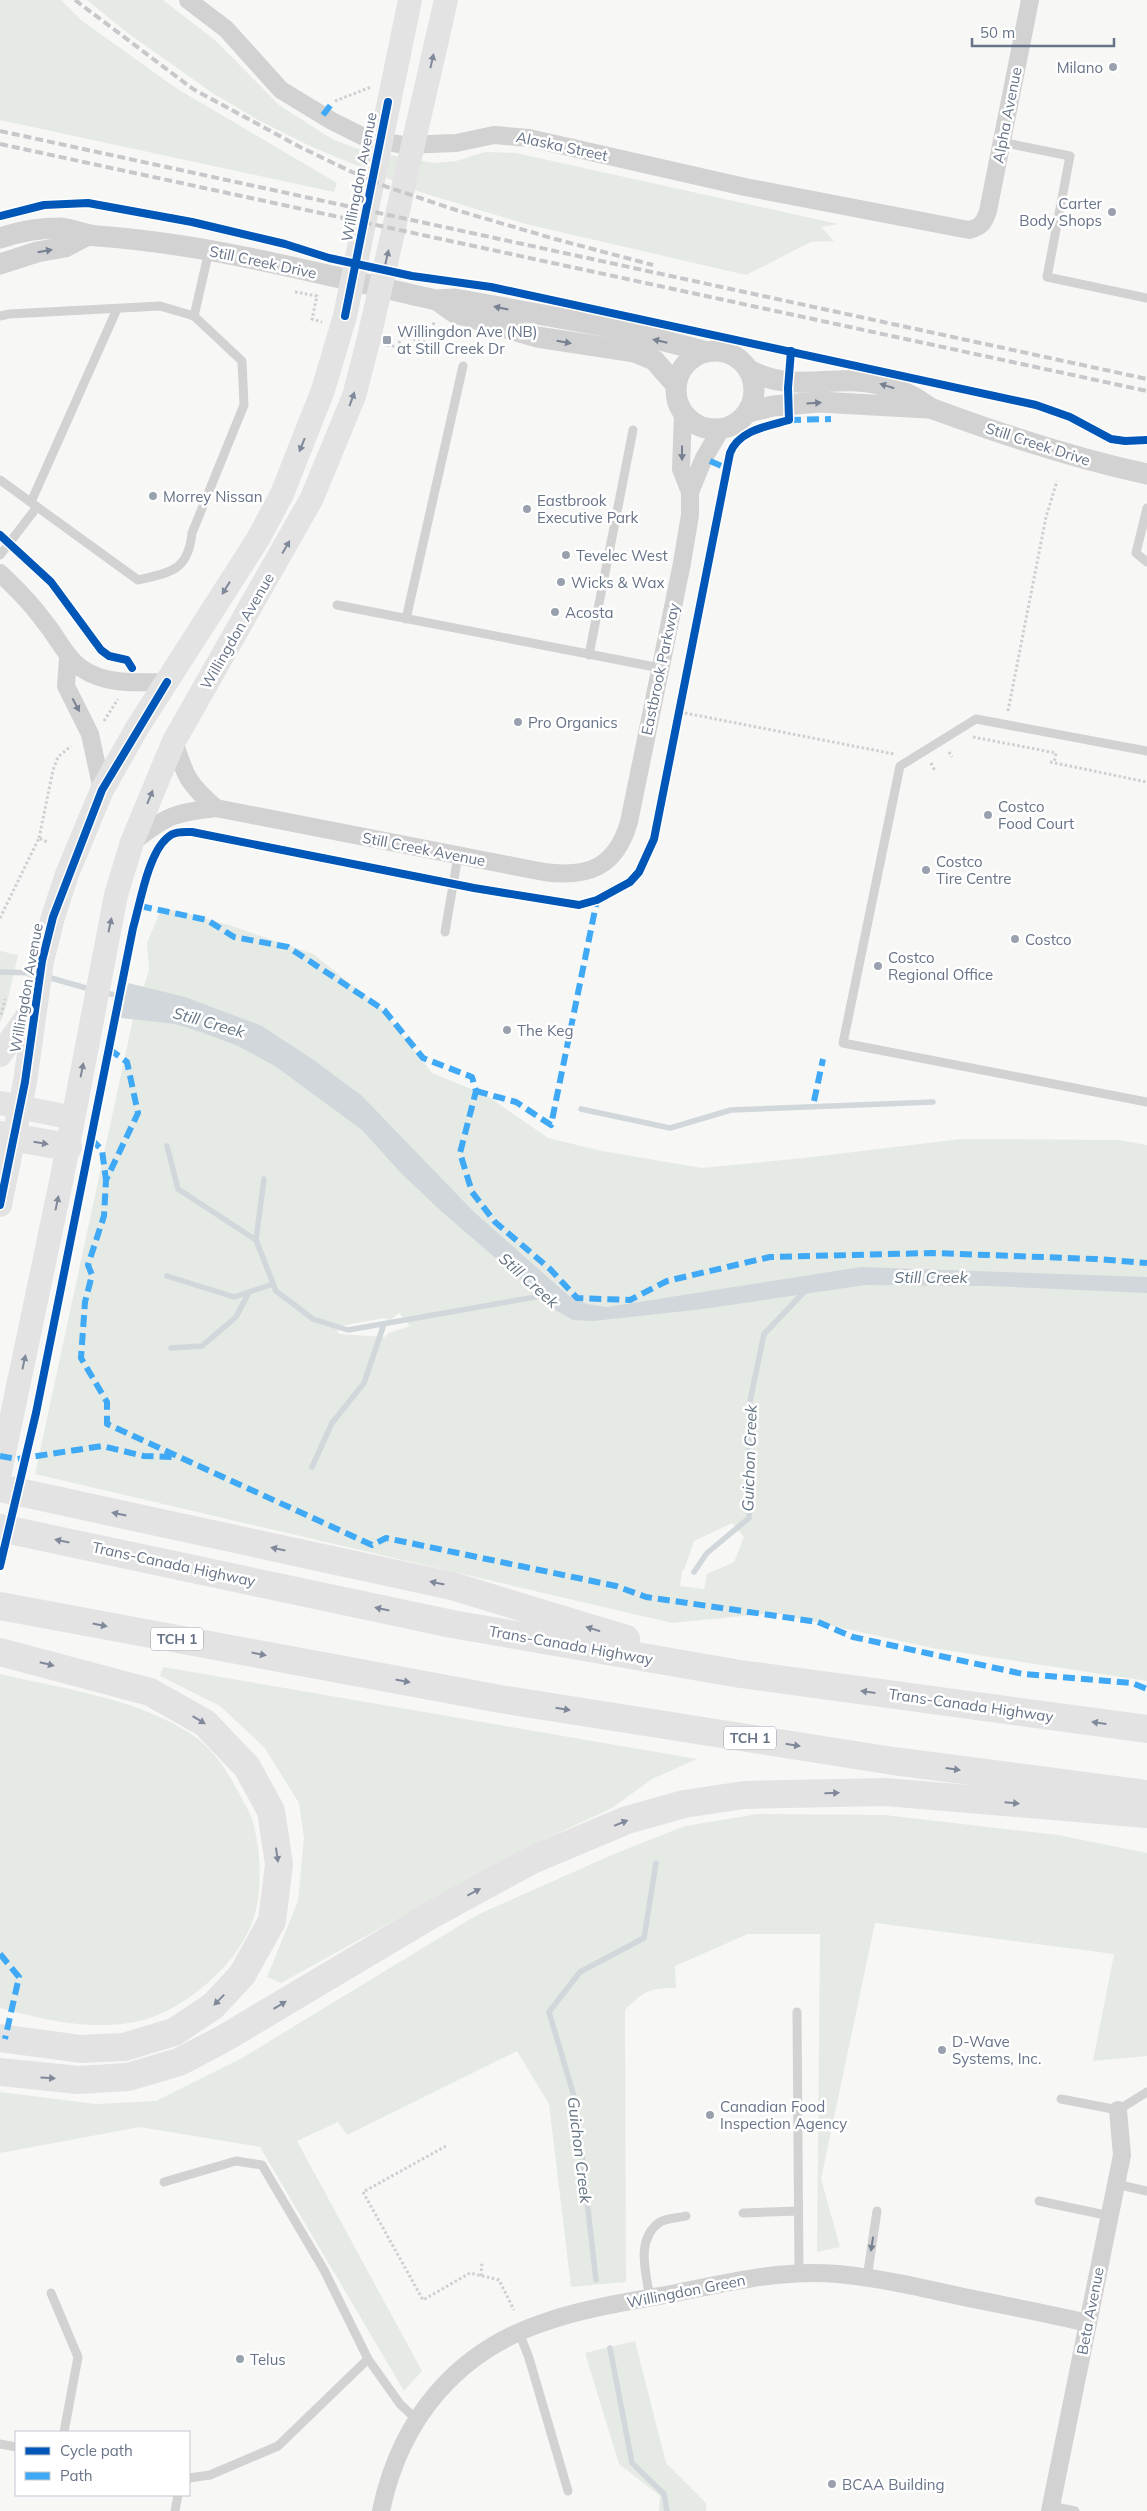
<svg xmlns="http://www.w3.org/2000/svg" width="1147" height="2511" font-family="Mulish,sans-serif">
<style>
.green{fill:#e6eae4;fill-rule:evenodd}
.water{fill:#d1d7db}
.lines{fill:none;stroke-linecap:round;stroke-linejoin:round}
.stream{stroke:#d1d7db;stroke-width:5.5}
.path{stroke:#cecfd0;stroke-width:3;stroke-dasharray:2.5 2.5;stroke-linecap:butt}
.service{stroke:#d2d2d3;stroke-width:9}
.minor{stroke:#d2d2d3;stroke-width:18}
.tertiary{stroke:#d2d2d3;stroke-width:21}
.secondary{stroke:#e3e3e4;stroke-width:24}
.motorway{stroke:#e3e3e4;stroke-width:28}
.rail{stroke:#c7c8c9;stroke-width:4;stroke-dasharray:8 4;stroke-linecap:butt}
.quiet{stroke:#3fa9f5;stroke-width:6;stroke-dasharray:12 6;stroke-linecap:butt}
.cycleway-casing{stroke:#fff;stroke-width:11}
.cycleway{stroke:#0057b8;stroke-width:8}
.oneway{fill:#80899a}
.oneway2{fill:#778192}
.poi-dot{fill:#99a1ae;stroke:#fff;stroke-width:2}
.labels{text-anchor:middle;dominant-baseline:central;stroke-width:5;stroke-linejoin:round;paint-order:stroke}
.shield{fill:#fff;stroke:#959dab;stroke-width:1}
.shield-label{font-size:14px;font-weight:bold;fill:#677387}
.poi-label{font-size:15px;fill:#677387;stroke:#fff;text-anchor:start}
.street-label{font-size:15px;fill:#677387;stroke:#fff}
.water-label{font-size:16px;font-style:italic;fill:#637483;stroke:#fff}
</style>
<rect width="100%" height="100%" fill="#f7f7f6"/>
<g class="green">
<polygon points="0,0 61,0 81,20 176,88 337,183 334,192 0,120"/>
<polygon points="87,0 163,0 215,40 279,105 332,139 361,150 434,163 456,161 485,152 516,153 838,224 821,227 834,241 811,242 746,275 526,224 420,192 310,146 258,120 214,94 129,34"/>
<path d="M162,907L229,925L313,954L382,1009L432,1073L486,1095L548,1138L602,1151L702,1168L804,1158L961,1139L1119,1140L1147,1145V1681L932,1648L774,1613L672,1623L35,1474L133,1019L149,970L147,943ZM399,1313L410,1326L389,1333L385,1337L339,1334L337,1331L340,1326L384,1318L390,1320ZM732,1523L744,1537L734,1562L707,1574L704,1589L680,1586L682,1571L684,1570L694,1541Z"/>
<polygon points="0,951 18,955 6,1007 0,1023"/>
<polygon points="163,1667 697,1759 652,1779 612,1808 520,1851 281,1983 267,1977 298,1901 304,1838 299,1803 264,1747 220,1706 160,1676"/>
<path d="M0,1674C64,1689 138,1698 194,1736C215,1751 228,1772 240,1795C244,1804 251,1813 253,1822C260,1848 262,1879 257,1905C249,1952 201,1996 160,2014C110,2036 49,2021 0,2008Z"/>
<path d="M758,1814L885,1815L1058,1835L1147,1853V2056L1093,2061L1114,1954L875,1923L821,2179L840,2247L817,2252L820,1934H748L675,1966L676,1988C649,1988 644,1991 625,2010L626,2282L571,2287L549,2104L517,2051L347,2135L338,2122L297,2141L422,2371L404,2391L260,2147L140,2127L0,2153V2092L96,2104L156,2101L242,2058L477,1915L614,1854L685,1826Z"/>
<polygon points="635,2341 666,2463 706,2503 706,2511 659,2511 660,2496 619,2464 585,2353"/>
</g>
<polygon class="water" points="128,983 185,997 262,1026 315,1061 361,1095 474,1212 569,1296 587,1304 607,1307 861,1267 1147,1277 1147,1293 989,1286 865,1285 703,1309 593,1321 573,1320 557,1311 441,1211 400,1172 362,1130 275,1066 238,1046 201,1032 175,1024 121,1018"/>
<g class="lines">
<g class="stream">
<polyline points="0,972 35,973"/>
<polyline points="44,976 93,990"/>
<polyline points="102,992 132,999"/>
<polyline points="581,1109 670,1128 731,1110 933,1102"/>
<polyline points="167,1146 178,1189 256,1240 276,1291 313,1319 348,1330 541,1296"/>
<polyline points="256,1240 264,1179"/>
<polyline points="167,1276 234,1297 273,1284"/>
<polyline points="171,1348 202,1346 236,1317 249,1292"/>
<polyline points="312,1467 332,1423 364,1383 384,1324"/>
<polyline points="694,1572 707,1553 749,1518 749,1406 764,1334 807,1289"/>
<polyline points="596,2280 576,2103 549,2012 580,1972 644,1938 656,1863"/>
<polyline points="610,2348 632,2463 664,2494 667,2511"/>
</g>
<g class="path">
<polyline points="335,101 371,87"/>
<polyline points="295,292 317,296 312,319 322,322"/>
<polyline points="387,345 398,347 401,336 429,343 434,322"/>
<polyline points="1008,711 1046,517 1057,481"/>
<polyline points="680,712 894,754"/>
<polyline points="104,721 118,699"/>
<polyline points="973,737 1056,753 1054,763"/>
<polyline points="949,752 952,757"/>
<polyline points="1050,762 1147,782"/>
<polyline points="931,763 935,771"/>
<polyline points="39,838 53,770 58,757 71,746"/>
<polyline points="0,918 39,838 47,842"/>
<polyline points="1,1015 5,999"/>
<polyline points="446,2146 363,2192 423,2300 470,2273 499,2280 514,2310"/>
<polyline points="481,2276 482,2261"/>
</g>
<g class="service">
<polyline points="1001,142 1070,156 1047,277 1147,298"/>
<path d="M0,316L9,314L160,306L194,316L242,361L244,405L192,533C188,572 170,572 138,580L0,480"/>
<polyline points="194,316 209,251"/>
<polyline points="31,502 117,309"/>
<polyline points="1147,508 1136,553 1147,562"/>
<polyline points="0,555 37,507"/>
<polyline points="337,605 660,668"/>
<polyline points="406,619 463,366"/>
<polyline points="589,655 633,430"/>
<polyline points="1147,751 976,719 900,766 843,1043 1147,1102"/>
<polyline points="445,932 458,856"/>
<polyline points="797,2012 799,2273"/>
<polyline points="1061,2099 1118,2110 1147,2092"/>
<polyline points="164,2182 236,2161 262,2165 324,2270 368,2359 278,2446 210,2475 189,2478"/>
<polyline points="1116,2184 1147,2191"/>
<polyline points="1039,2201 1110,2216"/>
<polyline points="743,2213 798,2211"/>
<polyline points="867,2278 877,2211"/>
<polyline points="51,2293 78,2357 64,2432"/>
<path d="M650,2298C646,2273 635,2239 660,2222C666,2218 679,2218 686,2216"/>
<polyline points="519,2332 529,2358 568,2491"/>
<polyline points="368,2359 400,2404 416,2419"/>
<polyline points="0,2444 16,2447"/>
<polyline points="1051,2506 1075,2511"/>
<polyline points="175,2511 178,2495"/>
</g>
<g class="minor">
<path d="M188,0L226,29L281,90L332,121L364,137L403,145L456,143L494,135L529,138L745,187L969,230C981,227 984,223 988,211L1030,0"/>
<polyline points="690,492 704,458 721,429"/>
<path d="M0,573C16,588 31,603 44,621C65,647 69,670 106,679C125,684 147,682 167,682"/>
<polyline points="68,658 66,686 90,734 102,790"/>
<path d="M174,741C185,776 188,784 216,808"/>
<path d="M133,842C168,815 173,813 216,808L544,872C589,878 616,867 629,822L682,563L690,515V492L681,469L683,413"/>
<path d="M381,2511C400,2419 457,2350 548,2321C589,2307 634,2301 676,2293C729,2282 784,2269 838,2274C879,2278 919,2287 959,2296C1002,2305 1045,2313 1088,2323"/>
<polyline points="1050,2511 1122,2155 1118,2110"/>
</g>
<g class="tertiary">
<path d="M0,238C18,232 40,228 60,228C72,229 84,235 97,236C211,244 324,275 436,300L455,299L615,328L707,352"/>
<polyline points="0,264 37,252 65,247 88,235"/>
<polyline points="438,301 455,313 537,337 635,352 654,360 676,385"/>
<circle cx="715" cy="390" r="39"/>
<path d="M749,370C796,395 835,372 882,385C894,388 906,393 917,399C923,403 927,407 933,409C1003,435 1074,458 1147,474"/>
<polyline points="748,412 773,406 819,402 927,408"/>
</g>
<g class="secondary">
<polyline points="0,1055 33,1008"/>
<polyline points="0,1103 73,1118"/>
<polyline points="0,1205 25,1082 42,961 53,917 67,874 102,790 137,728 258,539 282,494 323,390 345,316 410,0"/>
<polyline points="0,1472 61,1182 116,895 132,842 174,741 312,498 354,396 368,342 446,0"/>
</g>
<g class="motorway">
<polyline points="0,1135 68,1147"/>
<polyline points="0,1488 452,1586 626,1639"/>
<polyline points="0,1528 452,1624 740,1674 1147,1729"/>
<polyline points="0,1606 500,1699 893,1761 1147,1794"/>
<polyline points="0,1652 150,1692 205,1723 247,1767 271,1811 279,1864 272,1921 242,1975 213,2006 174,2032 124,2047 81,2049 0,2038"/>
<polyline points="0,2072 78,2080 128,2077 179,2062 223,2039 431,1915 532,1860 627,1820 684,1804 744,1795 885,1792 1147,1814"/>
</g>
<g class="rail">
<polyline points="75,0 193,89 300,147 352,172 387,187 456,210 555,239 653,265"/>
<polyline points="0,131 1147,379"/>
<polyline points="0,144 1147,391"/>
</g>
<g class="quiet">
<polyline points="323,115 333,102"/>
<polyline points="789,420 831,419"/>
<polyline points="710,461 726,468"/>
<polyline points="140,906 207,920 234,937 288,947 384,1010 423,1058 472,1077 476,1091 460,1153 472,1192 495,1222 550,1269 577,1298 630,1300 667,1281 770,1257 932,1253 1096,1259 1147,1263"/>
<polyline points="109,1049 127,1062 138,1113 106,1180 104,1216 88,1265 92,1275 85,1302 81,1358 107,1402 107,1424 372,1545 386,1538 616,1586 646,1597 818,1622 853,1637 1023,1674 1132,1683 1147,1689"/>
<polyline points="476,1091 516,1102 551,1125 597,900"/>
<polyline points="814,1101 823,1059"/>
<polyline points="91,1139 102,1150 106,1180"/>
<polyline points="0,1456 17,1459 102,1446 144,1456 173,1457"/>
<polyline points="0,1954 19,1977 5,2039"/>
</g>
<defs>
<g id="cycleway">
<polyline points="0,216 44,205 88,203 192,222 285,244 329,258 412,276 491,287 1036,405 1070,417 1111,439 1125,441 1147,440"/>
<polyline points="345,316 388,102"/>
<polyline points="0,535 51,582 101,650 109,656 127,660 132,668"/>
<polyline points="0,1205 25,1082 42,961 53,917 102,790 167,682"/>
<path d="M0,1566L36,1413L133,928C140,904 148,854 167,838C174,831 183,832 192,832L474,888L579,905L597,900L630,882L639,872L654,839L730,453C739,430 768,426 789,420L788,388L791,351"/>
</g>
</defs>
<use href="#cycleway" class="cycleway-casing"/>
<use href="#cycleway" class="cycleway"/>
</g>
<defs><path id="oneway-solid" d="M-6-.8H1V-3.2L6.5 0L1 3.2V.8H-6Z" transform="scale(1.25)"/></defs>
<g class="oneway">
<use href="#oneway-solid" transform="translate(432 61) rotate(-77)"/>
<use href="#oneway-solid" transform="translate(387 257) rotate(-77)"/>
<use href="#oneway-solid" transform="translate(352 399) rotate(-70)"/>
<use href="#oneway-solid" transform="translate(302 445) rotate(112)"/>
<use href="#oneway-solid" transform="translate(286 547) rotate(-60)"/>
<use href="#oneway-solid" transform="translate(226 588) rotate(122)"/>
<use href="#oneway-solid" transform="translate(150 797) rotate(-68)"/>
<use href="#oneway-solid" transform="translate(110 925) rotate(-78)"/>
<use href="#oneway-solid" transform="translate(82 1070) rotate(-79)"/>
<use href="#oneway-solid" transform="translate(41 1143) rotate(9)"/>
<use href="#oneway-solid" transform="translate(57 1203) rotate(-78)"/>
<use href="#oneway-solid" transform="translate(24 1362) rotate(-78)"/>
<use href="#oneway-solid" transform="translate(119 1514) rotate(-168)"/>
<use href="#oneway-solid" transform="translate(62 1541) rotate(-168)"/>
<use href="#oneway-solid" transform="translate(278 1549) rotate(-168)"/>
<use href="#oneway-solid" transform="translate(437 1583) rotate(-168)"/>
<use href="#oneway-solid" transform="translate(382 1609) rotate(-168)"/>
<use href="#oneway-solid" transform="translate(100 1625) rotate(11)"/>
<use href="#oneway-solid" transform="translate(593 1629) rotate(-163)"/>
<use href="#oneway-solid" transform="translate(259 1654) rotate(11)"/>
<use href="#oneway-solid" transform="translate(47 1664) rotate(14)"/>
<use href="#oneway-solid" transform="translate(403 1681) rotate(11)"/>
<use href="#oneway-solid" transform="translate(868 1692) rotate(-172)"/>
<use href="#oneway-solid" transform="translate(563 1709) rotate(9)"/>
<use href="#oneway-solid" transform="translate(199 1720) rotate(31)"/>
<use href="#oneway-solid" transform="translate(1099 1723) rotate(-172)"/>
<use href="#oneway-solid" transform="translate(793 1745) rotate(9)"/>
<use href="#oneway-solid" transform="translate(953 1769) rotate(8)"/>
<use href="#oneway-solid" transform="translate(832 1793) rotate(-1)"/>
<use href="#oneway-solid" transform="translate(1012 1803) rotate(5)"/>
<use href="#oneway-solid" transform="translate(621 1823) rotate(-22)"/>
<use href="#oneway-solid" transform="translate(277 1855) rotate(82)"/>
<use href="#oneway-solid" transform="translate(474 1892) rotate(-28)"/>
<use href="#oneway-solid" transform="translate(219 2000) rotate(134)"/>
<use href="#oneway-solid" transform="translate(280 2005) rotate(-31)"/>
<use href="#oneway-solid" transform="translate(48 2078) rotate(4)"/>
</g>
<g class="oneway2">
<use href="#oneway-solid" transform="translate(45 251) rotate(-10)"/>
<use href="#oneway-solid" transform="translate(501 308) rotate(-168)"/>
<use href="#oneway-solid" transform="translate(660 341) rotate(-167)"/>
<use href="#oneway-solid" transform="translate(564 342) rotate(10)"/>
<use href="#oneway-solid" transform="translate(887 386) rotate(-163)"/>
<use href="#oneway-solid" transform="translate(814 403) rotate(-4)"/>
<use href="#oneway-solid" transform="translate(682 453) rotate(90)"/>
<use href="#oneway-solid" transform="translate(76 705) rotate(62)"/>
<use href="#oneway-solid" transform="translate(872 2244) rotate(99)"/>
</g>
<g class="poi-dot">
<circle cx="1113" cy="67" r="5"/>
<circle cx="1112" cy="212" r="5"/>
<rect x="382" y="335" width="10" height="10" rx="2.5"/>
<circle cx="153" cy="496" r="5"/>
<circle cx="527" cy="509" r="5"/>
<circle cx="566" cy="555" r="5"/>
<circle cx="561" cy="582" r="5"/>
<circle cx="555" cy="612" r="5"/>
<circle cx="518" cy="722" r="5"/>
<circle cx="988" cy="815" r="5"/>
<circle cx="926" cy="870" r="5"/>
<circle cx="1015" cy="939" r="5"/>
<circle cx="878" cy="966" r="5"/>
<circle cx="507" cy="1030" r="5"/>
<circle cx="942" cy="2050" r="5"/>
<circle cx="710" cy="2115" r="5"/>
<circle cx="240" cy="2359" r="5"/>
<circle cx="832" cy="2484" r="5"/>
</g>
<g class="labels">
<g class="shield">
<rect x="151" y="1627.5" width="52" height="23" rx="4"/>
<rect x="724" y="1726.5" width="52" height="23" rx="4"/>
</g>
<g class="shield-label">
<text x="177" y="1639">TCH 1</text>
<text x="750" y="1738">TCH 1</text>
</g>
<g class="poi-label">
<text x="1103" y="67" text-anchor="end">Milano</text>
<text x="1102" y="203" text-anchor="end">Carter<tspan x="1102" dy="17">Body Shops</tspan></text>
<text x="397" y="331">Willingdon Ave (NB)<tspan x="397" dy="17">at Still Creek Dr</tspan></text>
<text x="163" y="496">Morrey Nissan</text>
<text x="537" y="500">Eastbrook<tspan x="537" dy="17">Executive Park</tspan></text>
<text x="576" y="555">Tevelec West</text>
<text x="571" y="582">Wicks &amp; Wax</text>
<text x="565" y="612">Acosta</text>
<text x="528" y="722">Pro Organics</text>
<text x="998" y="806">Costco<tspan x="998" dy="17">Food Court</tspan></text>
<text x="936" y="861">Costco<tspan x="936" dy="17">Tire Centre</tspan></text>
<text x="1025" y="939">Costco</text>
<text x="888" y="957">Costco<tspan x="888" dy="17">Regional Office</tspan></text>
<text x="517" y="1030">The Keg</text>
<text x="952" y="2041">D-Wave<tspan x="952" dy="17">Systems, Inc.</tspan></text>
<text x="720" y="2106">Canadian Food<tspan x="720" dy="17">Inspection Agency</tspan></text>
<text x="250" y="2359">Telus</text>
<text x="842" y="2484">BCAA Building</text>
</g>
<g class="street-label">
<text transform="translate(1007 115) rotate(-79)">Alpha Avenue</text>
<text transform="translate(562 146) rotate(12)">Alaska Street</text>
<text transform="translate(359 177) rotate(-79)">Willingdon Avenue</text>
<text transform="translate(263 262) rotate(12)">Still Creek Drive</text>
<text transform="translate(1038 444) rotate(18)">Still Creek Drive</text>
<text transform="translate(237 631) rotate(-60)">Willingdon Avenue</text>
<text transform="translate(660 669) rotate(-78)">Eastbrook Parkway</text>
<text transform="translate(424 849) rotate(11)">Still Creek Avenue</text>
<text transform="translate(26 988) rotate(-80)">Willingdon Avenue</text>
<text transform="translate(174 1564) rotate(12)">Trans-Canada Highway</text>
<text transform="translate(571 1645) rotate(10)">Trans-Canada Highway</text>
<text transform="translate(971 1705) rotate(8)">Trans-Canada Highway</text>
<text transform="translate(686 2291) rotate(-11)">Willingdon Green</text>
<text transform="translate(1090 2311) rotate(-79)">Beta Avenue</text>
</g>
<g class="water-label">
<text transform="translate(209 1022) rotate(16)">Still Creek</text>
<text x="931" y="1277">Still Creek</text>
<text transform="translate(529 1280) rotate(42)">Still Creek</text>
<text transform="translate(749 1458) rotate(-88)">Guichon Creek</text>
<text transform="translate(580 2150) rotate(83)">Guichon Creek</text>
</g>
</g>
<rect x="15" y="2431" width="175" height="65" fill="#ffffff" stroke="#c2c7cf"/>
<rect x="25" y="2447" width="25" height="8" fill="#0057b8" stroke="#c2c7cf"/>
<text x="60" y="2456" font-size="15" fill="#677387">Cycle path</text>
<rect x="25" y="2472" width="25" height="8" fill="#3fa9f5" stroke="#c2c7cf"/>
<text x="60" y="2481" font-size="15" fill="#677387">Path</text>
<path d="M972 38v8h142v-8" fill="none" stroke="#677387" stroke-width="2.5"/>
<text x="980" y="38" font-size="15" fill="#677387" stroke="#ffffff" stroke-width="4" paint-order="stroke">50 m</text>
</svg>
